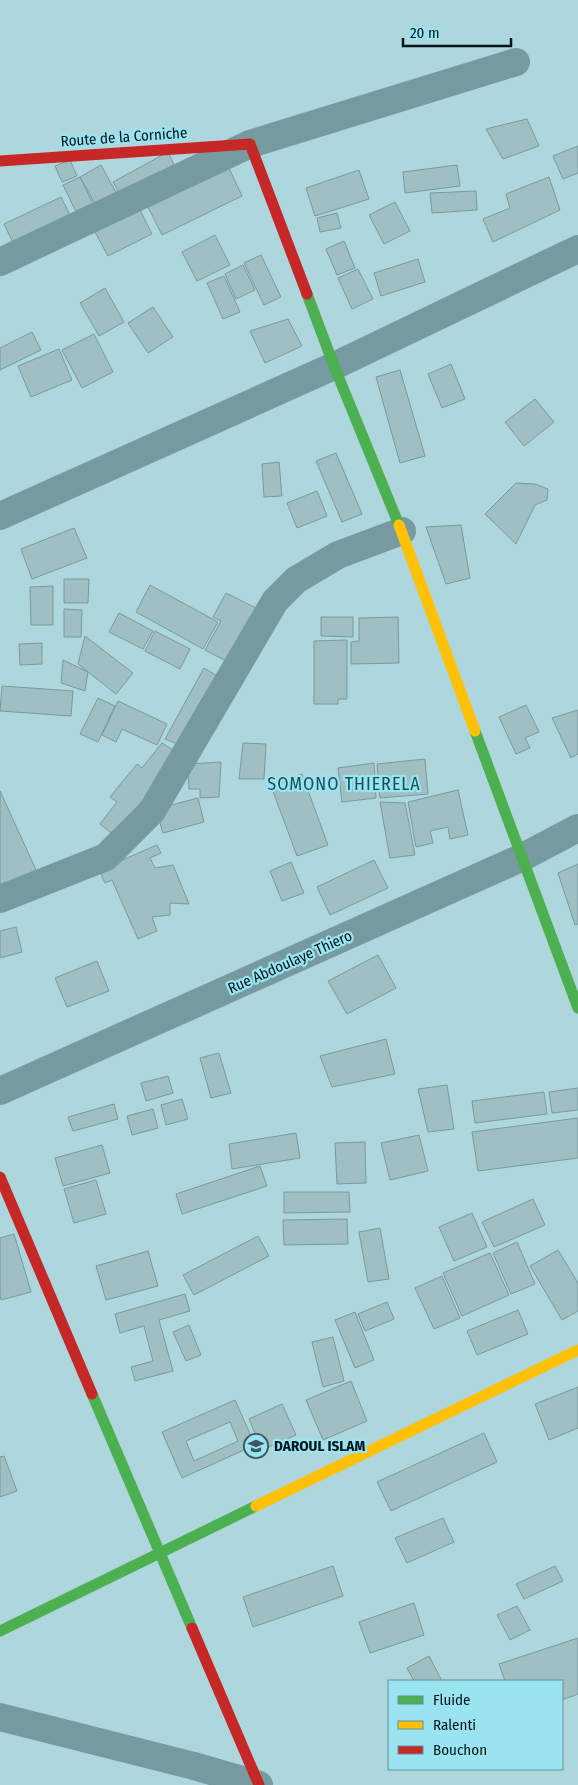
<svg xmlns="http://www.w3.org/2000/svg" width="578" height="1785" font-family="'Fira Sans Condensed',sans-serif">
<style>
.building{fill:#9fbfc2;stroke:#799a9c;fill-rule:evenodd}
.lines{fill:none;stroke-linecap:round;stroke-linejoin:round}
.street{stroke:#759aa0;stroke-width:28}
.fast{stroke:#4caf50;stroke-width:11}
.slow{stroke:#ffc107;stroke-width:11}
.jam{stroke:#c62828;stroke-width:11}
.labels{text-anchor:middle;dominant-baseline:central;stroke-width:4.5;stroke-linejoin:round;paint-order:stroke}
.street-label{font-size:15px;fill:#01161a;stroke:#9ae4f1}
.poi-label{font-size:15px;font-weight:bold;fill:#01161a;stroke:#9ae4f1;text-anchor:start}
.quarter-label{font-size:18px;letter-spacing:1px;fill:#16515a;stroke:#9ae4f1}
</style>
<rect width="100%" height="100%" fill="#aed6dd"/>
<g class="building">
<polygon points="527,119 539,146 503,159 486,129"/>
<polygon points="578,146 578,173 563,179 553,156"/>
<polygon points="168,152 176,169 122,198 113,182"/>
<polygon points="70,160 77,176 62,182 55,166"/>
<polygon points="101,165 119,198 98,209 80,177"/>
<polygon points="457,165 460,186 405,193 403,172"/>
<polygon points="229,168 242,196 162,235 148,207"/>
<polygon points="359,170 369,199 315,216 306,188"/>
<polygon points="80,177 96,210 79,218 63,185"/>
<polygon points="549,177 560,210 493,242 483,219 510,208 506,194"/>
<polygon points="476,191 477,210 432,213 430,193"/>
<polygon points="61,197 73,221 15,247 4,224"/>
<polygon points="395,202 410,231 384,244 369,215"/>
<polygon points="140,210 152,234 108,256 95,232"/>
<polygon points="337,213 341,228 320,232 317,218"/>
<polygon points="215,235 230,265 197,281 182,252"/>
<polygon points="344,241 355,268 337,275 326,249"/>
<polygon points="261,255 281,297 264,305 244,263"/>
<polygon points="418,259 425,282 381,296 374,273"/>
<polygon points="243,265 255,290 236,299 225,274"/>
<polygon points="358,269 373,299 352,309 338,278"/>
<polygon points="224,276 240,312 223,319 207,283"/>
<polygon points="105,288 124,322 99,336 80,303"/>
<polygon points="153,307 173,337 148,353 128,323"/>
<polygon points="288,319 302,346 265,363 250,331"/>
<polygon points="32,332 41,350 0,370 0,348"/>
<polygon points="94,334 113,372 82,388 62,350"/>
<polygon points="59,349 72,380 31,397 18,366"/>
<polygon points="451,364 465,399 442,408 428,374"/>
<polygon points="400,370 425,456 400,463 376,377"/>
<polygon points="535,399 554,422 524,446 505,422"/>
<polygon points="336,453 362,514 342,522 316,461"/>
<polygon points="279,462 282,496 264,497 262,464"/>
<polygon points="516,483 535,484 548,489 547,500 535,505 516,544 485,514"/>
<polygon points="317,491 327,516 297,528 287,503"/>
<polygon points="461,525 470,578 446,584 426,527"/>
<polygon points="74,528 87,558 32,579 21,549"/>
<polygon points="64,579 89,579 88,603 64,603"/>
<polygon points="150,585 218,622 203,649 136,612"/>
<polygon points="53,586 53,625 31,625 30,587"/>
<polygon points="226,593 260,610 232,664 205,650 221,621 213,617"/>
<polygon points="64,609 82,610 81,637 64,637"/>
<polygon points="119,613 153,631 143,649 109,632"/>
<polygon points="321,617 353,617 353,637 321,636"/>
<polygon points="398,617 399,663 351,664 351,642 359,641 359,618"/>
<polygon points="155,631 190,649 180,669 145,651"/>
<polygon points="85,636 133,673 116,694 78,664"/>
<polygon points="347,640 347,699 338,699 338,704 314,704 314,641"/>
<polygon points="42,643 42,664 20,665 19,644"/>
<polygon points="63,660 88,672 85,691 61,683"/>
<polygon points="204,668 219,677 182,746 165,739"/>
<polygon points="2,686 73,691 71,716 0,711"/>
<polygon points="98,698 115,706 98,742 80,734"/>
<polygon points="118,701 167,724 157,745 122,729 116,742 102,735"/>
<polygon points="526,705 539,732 525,738 530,748 516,754 499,717"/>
<polygon points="578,710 578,754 571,758 552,718"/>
<polygon points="162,743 179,754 115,836 100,824 117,802 110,797 137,764 142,768"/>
<polygon points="243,743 266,744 264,779 239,779"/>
<polygon points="425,759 428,794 380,798 377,764"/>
<polygon points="221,762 219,797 200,798 200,789 189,789 188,764"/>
<polygon points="374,763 376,798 342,802 338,768"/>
<polygon points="302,774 328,845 297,856 271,786"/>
<polygon points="458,790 468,835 450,839 448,827 430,831 433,843 416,847 408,802"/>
<polygon points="0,791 37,872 0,888"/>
<polygon points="198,798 204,822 163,833 156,809"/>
<polygon points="380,802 405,803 415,855 390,858"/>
<polygon points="157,845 161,853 150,858 155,868 173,865 189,904 170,903 170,915 152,917 157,931 138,939 112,880 105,883 99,870"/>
<polygon points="374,860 388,888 330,915 317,887"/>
<polygon points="291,862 304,893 282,901 270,871"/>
<polygon points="578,864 578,924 575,925 558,873"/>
<polygon points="16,927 22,952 0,958 0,931"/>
<polygon points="378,955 396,988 347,1014 328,981"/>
<polygon points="97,961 109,991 67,1007 55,978"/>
<polygon points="386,1039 395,1074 332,1087 320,1056"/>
<polygon points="219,1053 231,1093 211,1098 200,1058"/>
<polygon points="168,1076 173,1093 146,1101 141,1083"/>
<polygon points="447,1085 454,1129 428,1132 418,1089"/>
<polygon points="578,1088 578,1110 552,1113 549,1092"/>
<polygon points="544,1092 547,1114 475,1123 472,1101"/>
<polygon points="182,1099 188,1119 166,1125 161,1105"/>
<polygon points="114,1104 118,1119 73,1131 68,1117"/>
<polygon points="153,1109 158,1128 132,1135 127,1116"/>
<polygon points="578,1118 578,1158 478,1171 472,1132"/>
<polygon points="296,1133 300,1158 232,1169 229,1144"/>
<polygon points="419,1135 428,1171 390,1180 381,1143"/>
<polygon points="365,1142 366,1183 337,1184 335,1143"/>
<polygon points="102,1145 110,1173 63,1186 55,1158"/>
<polygon points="260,1166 267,1186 182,1214 176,1194"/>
<polygon points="96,1180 106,1214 74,1223 64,1189"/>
<polygon points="284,1192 349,1192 350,1212 284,1213"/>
<polygon points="533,1199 545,1225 494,1247 482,1222"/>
<polygon points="472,1213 487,1247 454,1261 439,1227"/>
<polygon points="347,1219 348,1244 284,1245 283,1220"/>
<polygon points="380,1228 389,1279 368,1282 359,1232"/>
<polygon points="14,1234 31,1292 1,1300 0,1295 0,1238"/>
<polygon points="258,1236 269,1256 194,1295 183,1275"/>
<polygon points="517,1242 535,1284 511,1294 493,1253"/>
<polygon points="558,1250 578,1283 578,1311 562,1320 530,1266"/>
<polygon points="148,1251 158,1286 106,1300 96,1266"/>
<polygon points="490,1253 509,1295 462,1316 443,1273"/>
<polygon points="442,1276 460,1318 434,1329 415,1288"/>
<polygon points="185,1294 190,1311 159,1320 173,1371 135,1381 131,1367 153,1361 144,1326 120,1333 115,1314"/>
<polygon points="387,1302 394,1319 365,1331 358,1314"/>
<polygon points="518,1310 528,1334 477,1355 467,1331"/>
<polygon points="355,1312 374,1360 355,1368 335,1320"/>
<polygon points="189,1325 201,1355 186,1361 173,1332"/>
<polygon points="333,1337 344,1381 323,1387 312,1342"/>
<polygon points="351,1381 367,1421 323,1440 306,1400"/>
<polygon points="578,1387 578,1428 549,1440 535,1404"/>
<path d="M235,1400L255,1445L182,1478L162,1432ZM230,1422L238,1441L194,1461L186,1441Z"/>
<polygon points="282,1404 296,1435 262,1450 249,1419"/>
<polygon points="484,1433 497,1462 391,1511 377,1482"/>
<polygon points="4,1456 17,1491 0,1497 0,1457"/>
<polygon points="443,1518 454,1542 407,1563 395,1538"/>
<polygon points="333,1566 343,1596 253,1627 243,1597"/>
<polygon points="555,1566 563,1581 524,1599 516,1584"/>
<polygon points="414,1603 424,1635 370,1653 359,1622"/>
<polygon points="517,1606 530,1630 510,1640 497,1615"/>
<polygon points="578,1638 578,1694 562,1700 562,1681 505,1681 499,1664"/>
<polygon points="429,1656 442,1681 414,1681 407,1668"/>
</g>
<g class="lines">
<g class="street">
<polyline points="0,262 250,144 516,62"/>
<polyline points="0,516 334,366 578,249"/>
<polyline points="0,899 106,857 152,811 275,601 296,580 338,555 402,531"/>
<polyline points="0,1091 521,858 578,828"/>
<polyline points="0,1717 194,1766 259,1785"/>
</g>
<g class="fast">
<polyline points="307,294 334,366 399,525"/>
<polyline points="475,731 578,1008"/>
<polyline points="92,1394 192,1628"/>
<polyline points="0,1631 256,1506"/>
</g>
<g class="slow">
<polyline points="399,525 475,731"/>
<polyline points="256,1506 578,1350"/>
</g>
<g class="jam">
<polyline points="0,161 250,144 307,294"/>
<polyline points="0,1177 92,1394"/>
<polyline points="192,1628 259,1785"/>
</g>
</g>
<defs>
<symbol id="school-ring" viewBox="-11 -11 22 22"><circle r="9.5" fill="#9ae4f1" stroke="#3e595e" stroke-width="1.5"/><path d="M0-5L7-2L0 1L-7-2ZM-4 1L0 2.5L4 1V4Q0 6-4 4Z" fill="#3e595e"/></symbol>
</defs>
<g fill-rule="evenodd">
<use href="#school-ring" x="242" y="1432" width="28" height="28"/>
</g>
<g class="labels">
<g class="street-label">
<text transform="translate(124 137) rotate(-4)">Route de la Corniche</text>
<text transform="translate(290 962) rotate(-24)">Rue Abdoulaye Thiero</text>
</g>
<g class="poi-label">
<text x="274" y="1446">DAROUL ISLAM</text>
</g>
<g class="quarter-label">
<text x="344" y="784">SOMONO THIERELA</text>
</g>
</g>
<rect x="388" y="1680" width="175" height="90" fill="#9ae4f1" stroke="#5d929b"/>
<rect x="398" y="1696" width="25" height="8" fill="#4caf50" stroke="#5d929b"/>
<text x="433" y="1705" font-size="15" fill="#01161a">Fluide</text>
<rect x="398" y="1721" width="25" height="8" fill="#ffc107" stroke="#5d929b"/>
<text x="433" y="1730" font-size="15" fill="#01161a">Ralenti</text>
<rect x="398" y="1746" width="25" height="8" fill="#c62828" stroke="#5d929b"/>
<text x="433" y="1755" font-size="15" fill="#01161a">Bouchon</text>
<path d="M403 38v8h108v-8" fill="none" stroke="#01161a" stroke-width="2.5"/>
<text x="410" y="38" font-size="15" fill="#01161a" stroke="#9ae4f1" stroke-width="4" paint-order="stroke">20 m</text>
</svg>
